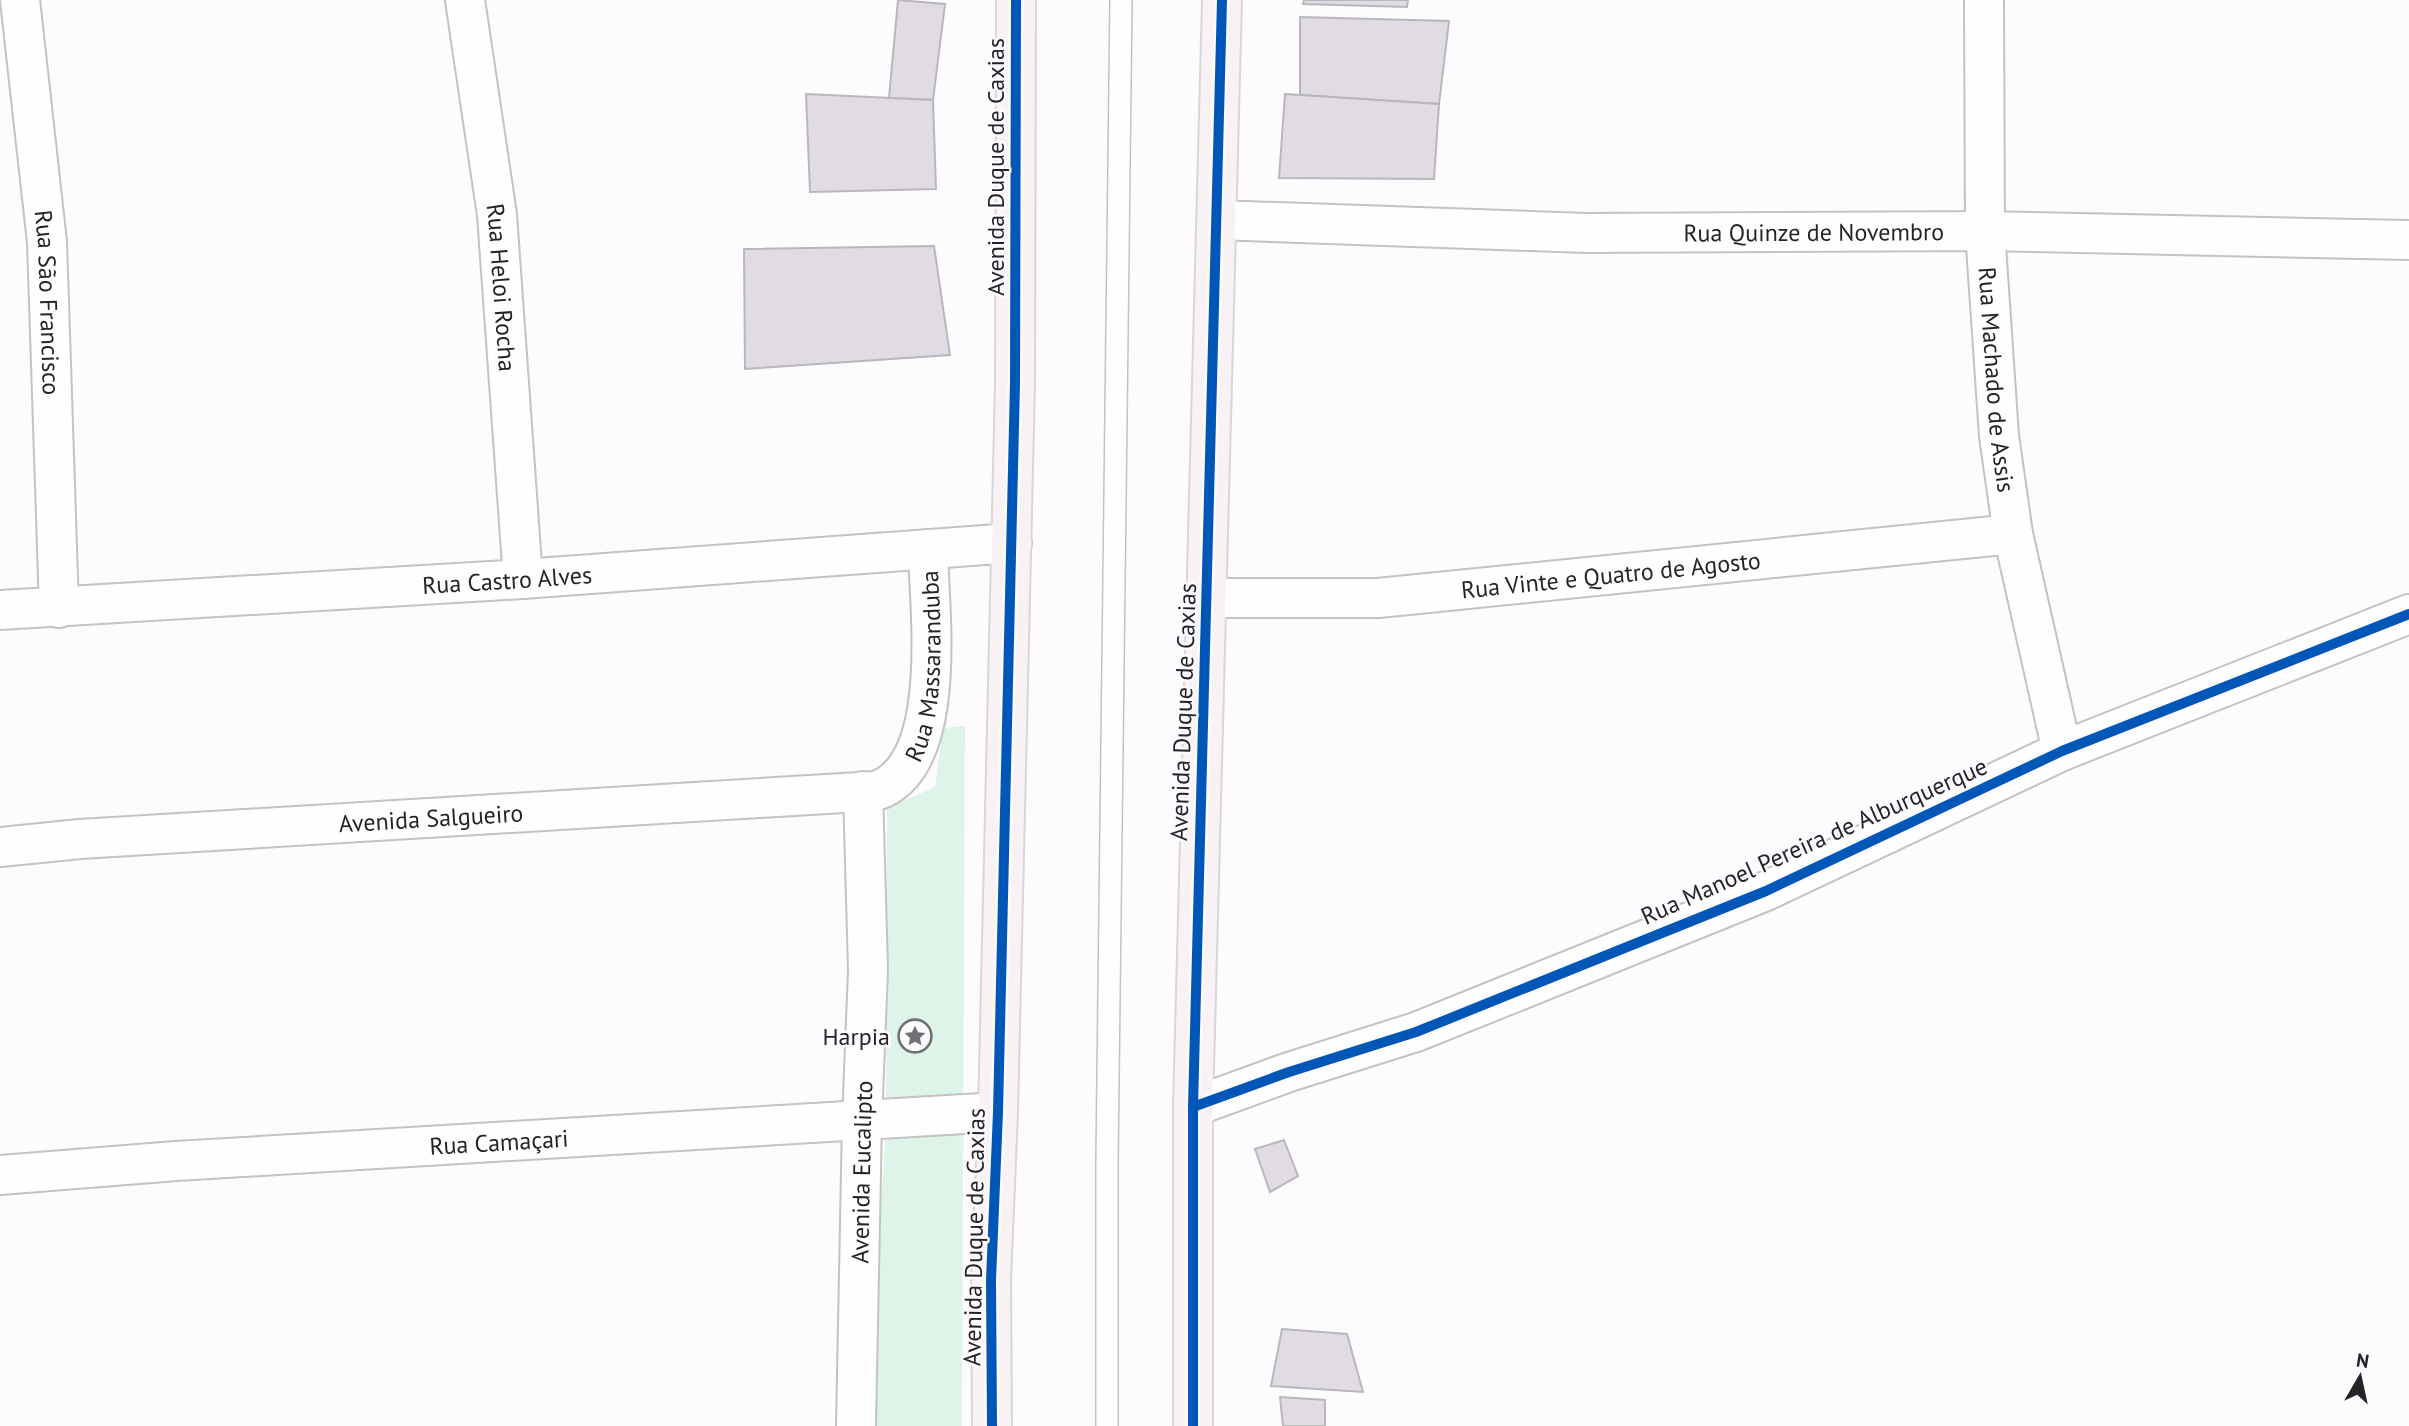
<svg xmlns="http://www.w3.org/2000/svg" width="2409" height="1426" font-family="'PT Sans',sans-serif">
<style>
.green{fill:#dff4e9}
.building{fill:#e1dce4;stroke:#b8b7b9;stroke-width:2}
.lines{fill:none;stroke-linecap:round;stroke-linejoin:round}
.service-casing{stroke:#c3c2c4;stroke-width:24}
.minor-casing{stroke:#c3c2c4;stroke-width:42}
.trunk-casing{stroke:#d7d6d8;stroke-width:42}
.service{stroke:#fffeff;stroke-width:21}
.minor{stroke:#fffeff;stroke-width:38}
.trunk{stroke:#f8f2f4;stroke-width:38}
.cycleway-casing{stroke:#fdfaff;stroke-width:15}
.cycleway{stroke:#0057b8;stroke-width:10}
.labels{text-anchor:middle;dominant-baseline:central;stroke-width:5;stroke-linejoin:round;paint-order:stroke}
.street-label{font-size:24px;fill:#242325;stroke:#fdfaff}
.poi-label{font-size:24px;fill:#242325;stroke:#fdfaff;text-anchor:end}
</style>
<rect width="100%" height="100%" fill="#fdfbfe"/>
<polygon class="green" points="965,726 962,1426 867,1426 886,1127 887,808 935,787 943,728"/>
<g class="building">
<polygon points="898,0 945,4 933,100 889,98"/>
<polygon points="1304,0 1408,0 1407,7 1303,4"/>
<polygon points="1300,17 1449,21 1439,104 1300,95"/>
<polygon points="806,94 933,100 936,189 810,192"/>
<polygon points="1285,94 1439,104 1434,179 1279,178"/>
<polygon points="934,246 950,355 745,369 744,249"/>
<polygon points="1284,1140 1298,1176 1270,1192 1255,1149"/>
<polygon points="1282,1329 1347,1334 1363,1392 1271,1386"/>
<polygon points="1280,1397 1325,1400 1325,1426 1283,1426"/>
</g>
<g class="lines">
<defs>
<polyline id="service" points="1107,1426 1107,1161 1121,0"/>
<g id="minor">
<path id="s1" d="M20,0L47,242L59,608"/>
<path id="s2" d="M465,0L497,215L523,579"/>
<path id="s3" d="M1984,0L1985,231L1999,436L2013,534L2062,751"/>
<path id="s4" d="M1217,220L1586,233L1985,231L2409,240"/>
<path id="s5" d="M1208,598H1378L2013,534"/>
<path id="s6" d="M0,610L523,579L1012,543"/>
<path id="s7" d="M0,847L80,839L876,791C950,766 929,610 928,549"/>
<polyline points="1193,1107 1289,1072 1416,1032 1766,891 2062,751 2409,614"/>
<path id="s8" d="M0,1175L176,1161L998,1112"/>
<path id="s9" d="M856,1426L862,1121L868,970L863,791"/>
</g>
<g id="trunk">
<polyline points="992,1426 991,1280 998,1112 1015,383 1016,0"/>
<polyline points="1193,1426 1193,1107 1222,0"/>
</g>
</defs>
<use href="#service" class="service-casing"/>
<use href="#minor" class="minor-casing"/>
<use href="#trunk" class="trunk-casing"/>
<use href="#service" class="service"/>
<use href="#minor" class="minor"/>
<use href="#trunk" class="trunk"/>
<defs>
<g id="cycleway">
<polyline points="1193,1107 1289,1072 1416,1032 1766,891 2062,751 2409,614"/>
<polyline points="992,1426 991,1280 998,1112 1015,383 1016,0"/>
<polyline points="1193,1426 1193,1107 1222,0"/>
</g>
</defs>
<use href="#cycleway" class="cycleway-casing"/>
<use href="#cycleway" class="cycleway"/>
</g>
<defs>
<symbol id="sight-ring" viewBox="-11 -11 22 22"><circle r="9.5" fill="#fdfaff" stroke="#706f71" stroke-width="1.5"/><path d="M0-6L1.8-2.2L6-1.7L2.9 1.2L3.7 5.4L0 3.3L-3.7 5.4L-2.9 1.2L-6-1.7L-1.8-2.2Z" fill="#706f71"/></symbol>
</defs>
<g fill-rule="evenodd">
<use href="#sight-ring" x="896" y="1017" width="38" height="38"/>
</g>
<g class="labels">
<g class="street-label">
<text transform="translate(995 167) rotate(-90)">Avenida Duque de Caxias</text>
<text stroke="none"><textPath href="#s4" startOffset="597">Rua Quinze de Novembro</textPath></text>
<text stroke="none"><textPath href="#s2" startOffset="290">Rua Heloi Rocha</textPath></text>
<text stroke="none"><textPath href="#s1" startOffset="304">Rua São Francisco</textPath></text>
<text stroke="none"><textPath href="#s3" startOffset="380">Rua Machado de Assis</textPath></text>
<text stroke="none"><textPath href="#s5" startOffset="404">Rua Vinte e Quatro de Agosto</textPath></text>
<text stroke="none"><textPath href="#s6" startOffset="508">Rua Castro Alves</textPath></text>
<text stroke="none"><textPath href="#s7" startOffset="1022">Rua Massaranduba</textPath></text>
<text transform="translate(1183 712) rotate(-88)">Avenida Duque de Caxias</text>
<text stroke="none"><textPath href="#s7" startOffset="432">Avenida Salgueiro</textPath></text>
<text transform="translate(1814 841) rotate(-24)">Rua Manoel Pereira de Alburquerque</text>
<text stroke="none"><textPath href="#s8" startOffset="500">Rua Camaçari</textPath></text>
<text stroke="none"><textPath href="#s9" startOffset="254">Avenida Eucalipto</textPath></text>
<text transform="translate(974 1237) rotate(-89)">Avenida Duque de Caxias</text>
</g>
<g class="poi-label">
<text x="890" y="1036">Harpia</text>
</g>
</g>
<g transform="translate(2360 1377) rotate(9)" stroke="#fdfaff" stroke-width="5" paint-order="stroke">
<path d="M0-5L12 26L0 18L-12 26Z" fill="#242325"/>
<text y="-10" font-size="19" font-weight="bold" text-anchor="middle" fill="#242325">N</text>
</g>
</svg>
